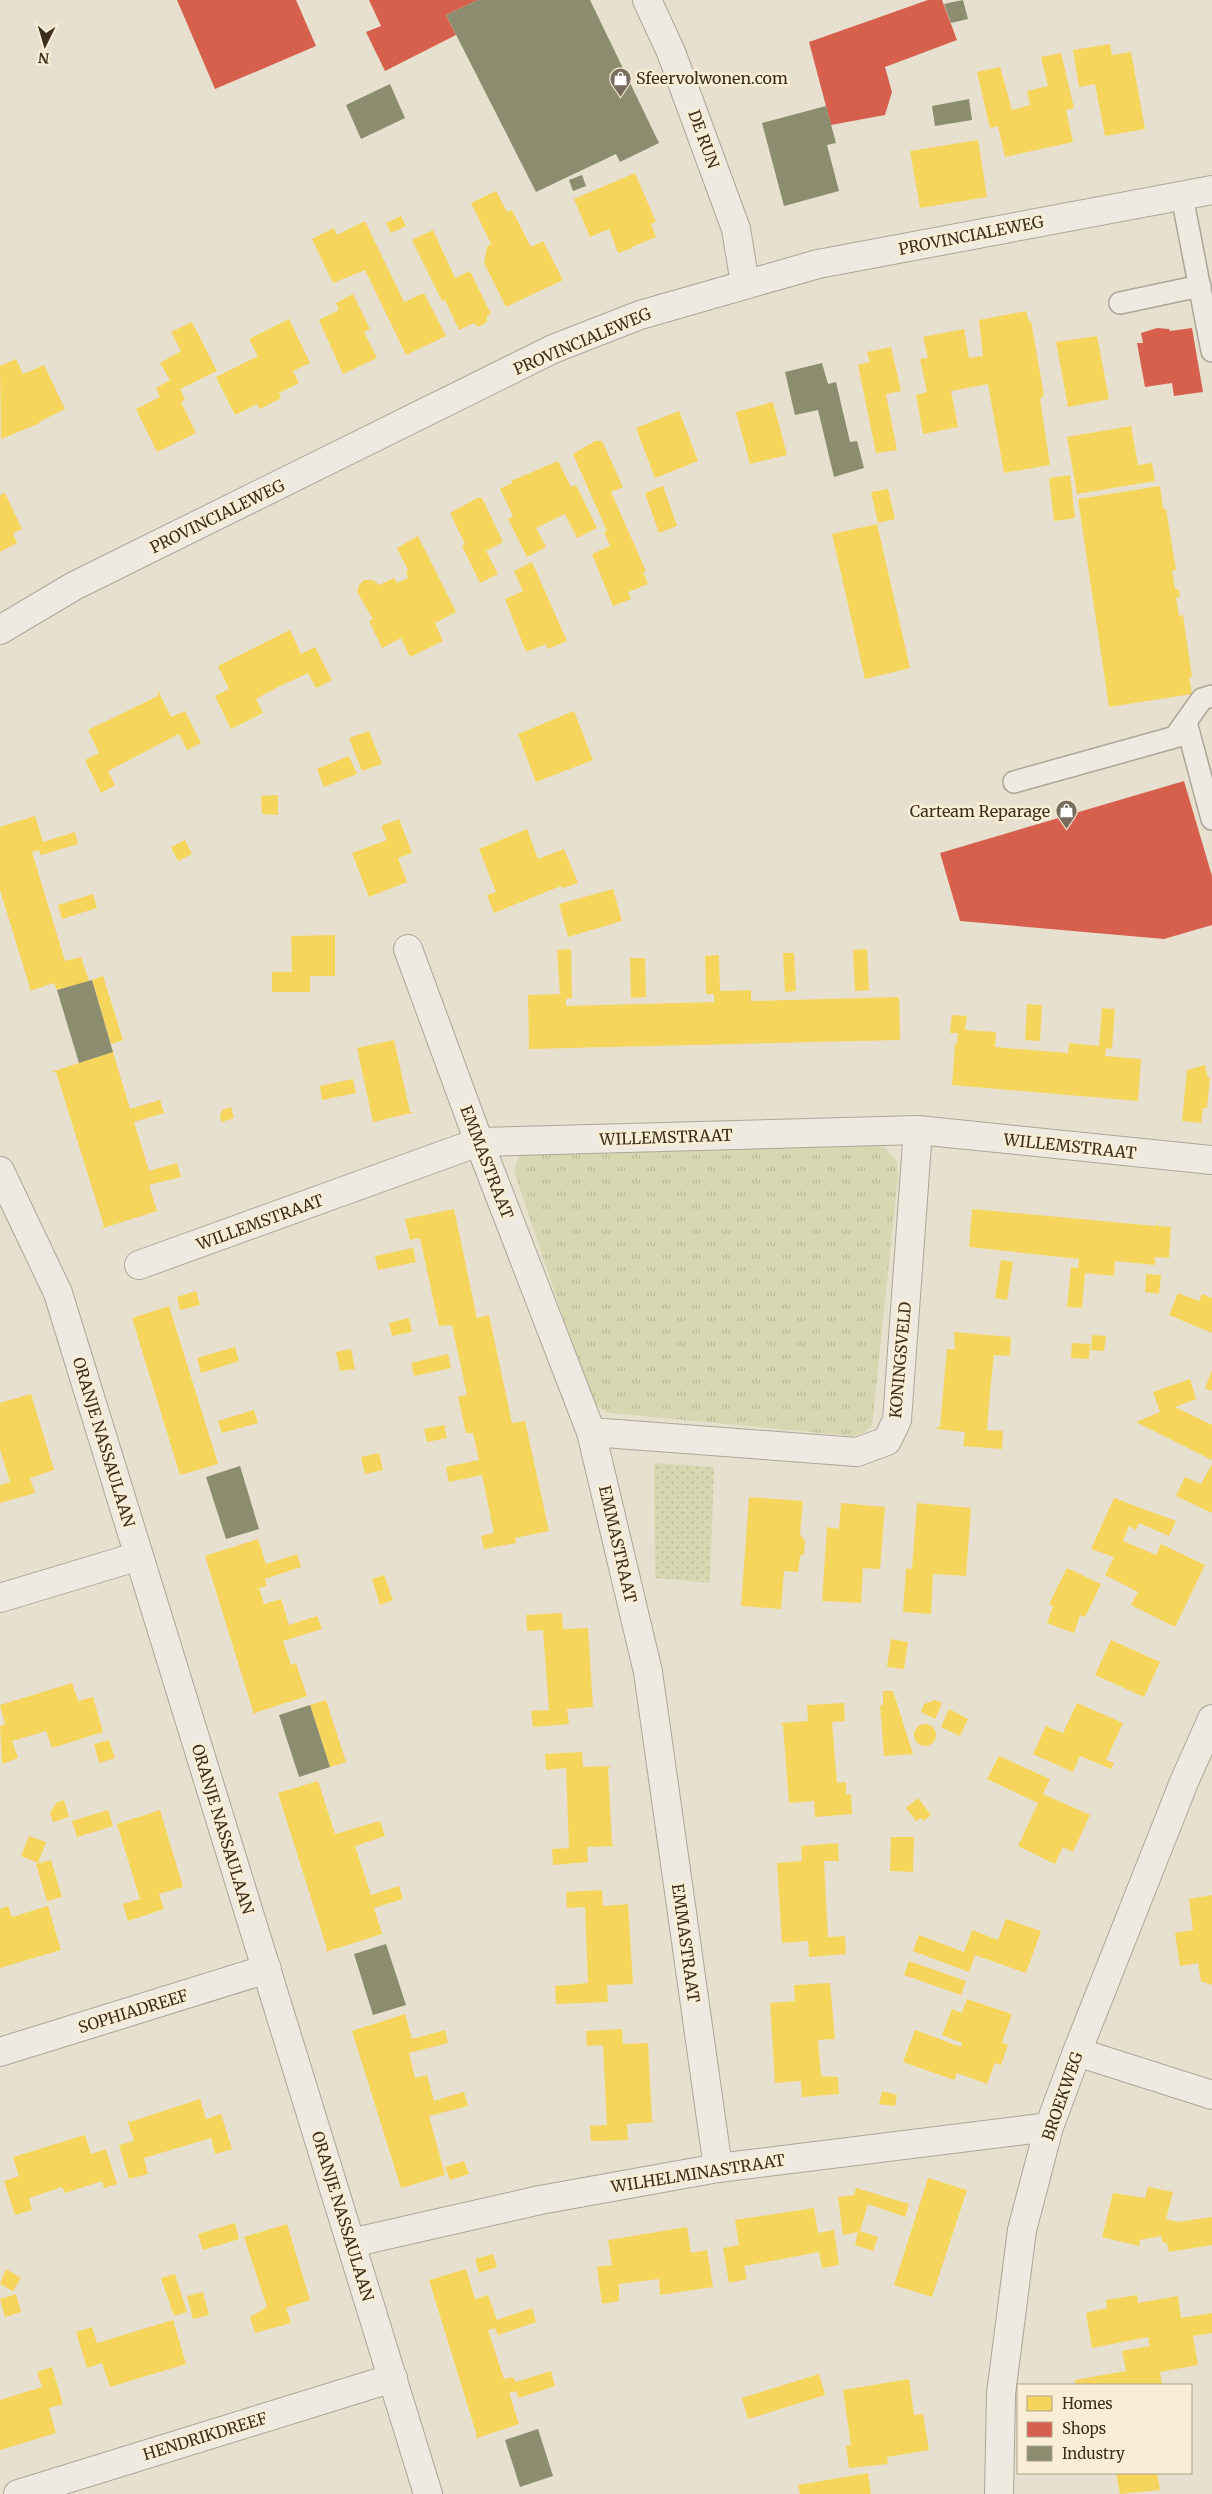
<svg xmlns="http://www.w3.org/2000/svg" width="1212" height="2494" font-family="Merriweather,serif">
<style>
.grass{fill:url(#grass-tufts)}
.park{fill:url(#park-dots)}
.homes{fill:#f6d55c}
.shops{fill:#d6604d}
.industry{fill:#8c8c6e}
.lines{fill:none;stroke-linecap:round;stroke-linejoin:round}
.service-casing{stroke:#ada597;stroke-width:24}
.minor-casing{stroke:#ada597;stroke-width:30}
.service{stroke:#efeae1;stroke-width:21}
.minor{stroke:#efeae1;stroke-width:28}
.labels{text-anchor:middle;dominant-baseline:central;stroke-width:5;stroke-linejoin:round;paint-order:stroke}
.poi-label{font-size:16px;fill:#3d2d1e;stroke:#f8eed5;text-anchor:start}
.street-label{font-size:16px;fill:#3d2d1e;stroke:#f8eed5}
</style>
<defs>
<pattern id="grass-tufts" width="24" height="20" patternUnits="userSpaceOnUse" patternTransform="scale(1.25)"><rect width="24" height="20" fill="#d7d8b1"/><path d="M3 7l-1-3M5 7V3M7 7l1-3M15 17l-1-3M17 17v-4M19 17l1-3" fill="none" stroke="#b9ba98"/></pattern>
<pattern id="park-dots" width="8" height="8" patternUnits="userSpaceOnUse" patternTransform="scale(1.25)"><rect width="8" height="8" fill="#d7d8b1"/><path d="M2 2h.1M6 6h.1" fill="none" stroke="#b9ba98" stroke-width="1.8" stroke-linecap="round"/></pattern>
</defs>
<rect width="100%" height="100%" fill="#e7e0cf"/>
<path class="grass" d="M881,1144L897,1161L898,1177L872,1426L864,1433L853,1436L610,1413L598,1407L590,1397L515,1174C515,1162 518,1157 528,1150Z"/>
<polygon class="park" points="654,1463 714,1467 710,1583 655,1578"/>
<g class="homes">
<polygon points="1110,44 1112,55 1131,52 1145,129 1105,136 1095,84 1079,87 1073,50"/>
<polygon points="1061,53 1074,108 1066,110 1073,142 1005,157 998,126 990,128 977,72 1000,67 1012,110 1030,105 1027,91 1048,86 1041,57"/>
<polygon points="978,140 987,197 920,208 910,151"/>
<polygon points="635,173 656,222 651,224 656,237 632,247 630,249 618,253 609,229 590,237 574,199"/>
<polygon points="496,191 507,212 512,210 531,247 543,241 563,280 506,307 484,263 487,247 491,244 471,203"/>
<polygon points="401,216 406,226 391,233 386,223"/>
<polygon points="365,221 404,302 424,293 446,336 406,355 365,270 333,283 312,239 334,228 337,235"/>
<polygon points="433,230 455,278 470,271 491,314 487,316 487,322 478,327 474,323 459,330 445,300 442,301 412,240"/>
<polygon points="353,294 370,329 364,332 377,358 343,374 319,320 339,310 336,303"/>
<polygon points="1026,311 1029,322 1031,321 1044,395 1040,399 1050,465 1004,473 988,384 951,391 958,427 923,434 916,395 927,392 920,359 928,358 923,337 964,329 969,358 983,356 979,320"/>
<polygon points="289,319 310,363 293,371 299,383 279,393 281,398 260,409 257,404 235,415 216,377 258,356 249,339"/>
<polygon points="192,322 217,371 180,389 185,400 181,402 196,433 157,452 136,409 160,397 156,388 170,380 160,363 181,351 171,332"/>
<polygon points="1097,336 1109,399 1068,407 1056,342"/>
<polygon points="891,347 901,391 886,394 897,450 876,453 858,365 870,362 867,352"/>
<polygon points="16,359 23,374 44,365 65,409 39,422 40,423 1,439 0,366"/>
<polygon points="773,402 787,455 750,464 736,412"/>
<polygon points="679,411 698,461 655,478 636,428"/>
<polygon points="1131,426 1138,465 1152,463 1155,481 1077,494 1067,437"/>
<polygon points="595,441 602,441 623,487 611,492 646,571 643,572 648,584 628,592 631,599 613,606 592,554 610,546 604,532 607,531 573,454"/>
<polygon points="558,461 571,487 576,485 597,528 577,538 565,514 536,528 546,547 527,557 508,519 513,516 500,489 512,483 511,481"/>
<polygon points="1070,475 1075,518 1054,521 1049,478"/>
<polygon points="663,486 677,526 659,533 645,493"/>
<polygon points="1160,486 1163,509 1166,509 1176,570 1172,571 1175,589 1179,589 1180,597 1176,597 1179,616 1183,615 1192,677 1189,677 1192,694 1109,707 1078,499"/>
<polygon points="888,489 895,519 878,523 871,492"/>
<polygon points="5,493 22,529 13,533 17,543 0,552 0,495"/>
<polygon points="477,498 482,498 503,542 486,551 498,574 480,583 462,546 465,544 450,513"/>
<polygon points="877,524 910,668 865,679 832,534"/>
<polygon points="418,536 456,612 435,623 443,641 410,657 401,638 382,648 369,621 373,619 357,592 359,585 364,580 373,580 379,585 394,578 397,583 408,578 406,572 408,570 397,548"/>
<polygon points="532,562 567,641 548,649 546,644 526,652 505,599 523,591 514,571"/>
<polygon points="290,630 301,654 315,647 332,680 316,688 308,673 274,689 256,699 263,713 231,729 215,696 229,689 218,666"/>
<polygon points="157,689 171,717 185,711 201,743 187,750 179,734 108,771 115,785 101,793 85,760 99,753 88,730 158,696"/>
<polygon points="574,711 593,760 536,782 518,734"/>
<polygon points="369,731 382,764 362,771 349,738"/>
<polygon points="349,756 357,774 324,787 317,769"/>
<polygon points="278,795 278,815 262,814 261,796"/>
<polygon points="35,816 43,842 75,832 78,844 41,855 39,850 32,852 65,961 81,957 89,981 57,990 54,983 29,991 30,988 0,890 0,827"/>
<polygon points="399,819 412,853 398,858 407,882 369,897 352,853 387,840 381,826"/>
<polygon points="527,829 538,859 564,849 578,883 562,888 561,886 494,913 487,895 496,892 479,849"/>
<polygon points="185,840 192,854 178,861 171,847"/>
<polygon points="613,889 622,921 568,937 559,904"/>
<polygon points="93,894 97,908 62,919 58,905"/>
<polygon points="335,935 335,976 310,976 310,992 272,992 272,972 292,972 291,936"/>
<polygon points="571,949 572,998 566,999 566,1006 714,1002 714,994 706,994 705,956 719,955 720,991 751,990 751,1001 899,997 900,1040 529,1049 528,995 560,994 557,950"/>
<polygon points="867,949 869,990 855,991 853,950"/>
<polygon points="783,953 794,953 796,991 785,992"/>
<polygon points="630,958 645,958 646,997 631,998"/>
<polygon points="103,976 123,1040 111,1044 92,980"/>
<polygon points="1027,1004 1042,1005 1040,1041 1025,1040"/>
<polygon points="1102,1008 1115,1009 1112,1049 1106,1048 1105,1056 1141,1059 1138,1101 952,1085 955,1043 957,1044 958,1033 950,1033 952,1015 967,1016 965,1030 996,1032 995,1047 1068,1053 1069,1043 1099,1046"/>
<polygon points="394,1040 410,1112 415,1112 373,1122 357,1048"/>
<polygon points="113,1052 130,1109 160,1100 164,1113 134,1122 149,1171 177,1163 181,1177 149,1185 157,1211 100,1229 104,1226 56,1072 51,1072"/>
<polygon points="1205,1065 1208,1078 1210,1077 1207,1108 1203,1108 1201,1123 1182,1121 1187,1070"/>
<polygon points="353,1079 356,1093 322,1100 320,1086"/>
<polygon points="231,1107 234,1118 222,1122 220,1117 222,1110"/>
<polygon points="454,1209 477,1318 489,1315 512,1423 525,1421 549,1531 515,1538 516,1543 484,1549 481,1536 494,1533 482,1475 449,1482 446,1467 479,1460 473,1433 466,1433 458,1397 467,1395 452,1325 439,1326 420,1238 410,1240 405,1219"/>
<polygon points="972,1209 1156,1226 1158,1221 1158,1226 1171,1227 1169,1258 1155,1257 1155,1265 1115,1261 1114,1276 1085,1273 1082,1308 1067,1307 1071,1267 1078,1268 1079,1259 969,1247"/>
<polygon points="413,1248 416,1262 378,1270 375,1256"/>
<polygon points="1001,1260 1013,1262 1007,1300 995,1298"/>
<polygon points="1146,1274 1161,1275 1159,1294 1145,1292"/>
<polygon points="196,1291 200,1305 180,1310 177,1297"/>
<polygon points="1178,1293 1199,1301 1202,1294 1212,1298 1212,1333 1169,1315"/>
<polygon points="169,1306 218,1464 180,1475 132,1318"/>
<polygon points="409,1318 412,1332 392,1336 389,1323"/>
<polygon points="954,1332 1011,1337 1010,1356 994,1355 990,1392 987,1430 1003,1431 1002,1449 963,1446 965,1432 937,1429 937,1427 940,1427 947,1349 955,1349"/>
<polygon points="1092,1335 1106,1336 1104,1351 1091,1350"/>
<polygon points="1072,1343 1090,1344 1089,1359 1071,1358"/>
<polygon points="235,1347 239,1361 201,1373 197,1358"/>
<polygon points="351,1349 355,1369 340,1371 336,1352"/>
<polygon points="448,1354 451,1368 414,1376 411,1363"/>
<polygon points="1212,1370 1212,1391 1205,1388"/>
<polygon points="1190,1379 1196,1399 1175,1407 1212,1425 1212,1460 1136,1422 1160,1412 1153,1392"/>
<polygon points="31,1394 54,1470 30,1478 35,1493 0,1503 0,1485 10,1482 0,1449 0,1403"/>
<polygon points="254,1410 258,1423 222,1433 218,1421"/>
<polygon points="444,1425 447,1438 427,1442 424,1429"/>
<polygon points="379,1453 383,1470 365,1474 361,1457"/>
<polygon points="1212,1464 1212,1513 1176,1496 1185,1477 1201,1484"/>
<polygon points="749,1497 803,1501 800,1534 805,1541 804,1554 800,1556 798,1572 784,1571 781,1609 741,1606"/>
<polygon points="1114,1498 1176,1521 1169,1536 1139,1523 1136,1530 1129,1526 1123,1541 1156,1555 1161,1544 1205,1565 1175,1627 1131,1605 1138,1592 1105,1575 1114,1557 1091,1549"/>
<polygon points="841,1503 885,1507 880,1569 863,1568 861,1603 822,1601 827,1527 839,1529"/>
<polygon points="917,1503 971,1508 966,1576 933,1574 931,1614 903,1612 906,1568 912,1569"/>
<polygon points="258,1539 266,1564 297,1554 301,1567 265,1579 267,1586 259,1588 264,1604 281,1599 289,1625 317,1616 322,1629 283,1641 291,1665 296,1663 307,1696 252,1714 253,1711 205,1556"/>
<polygon points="1067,1568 1101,1584 1085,1617 1080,1615 1074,1633 1047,1623 1053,1606 1049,1604"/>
<polygon points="384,1575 393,1600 380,1605 372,1579"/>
<polygon points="562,1613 563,1629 588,1628 593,1707 567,1709 569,1724 533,1727 531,1711 549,1710 543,1630 527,1631 526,1615"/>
<polygon points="891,1639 908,1642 904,1669 887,1667"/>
<polygon points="1111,1640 1160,1662 1144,1697 1095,1675"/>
<polygon points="72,1683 78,1701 93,1697 103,1732 52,1748 46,1731 12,1741 18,1758 2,1764 0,1726 5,1724 0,1705"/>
<polygon points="883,1691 893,1691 913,1754 884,1756 880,1705 883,1705"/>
<polygon points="326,1700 346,1762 330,1767 310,1705"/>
<polygon points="935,1700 942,1703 935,1719 921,1712 924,1704"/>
<polygon points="844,1703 845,1721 832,1722 837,1783 846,1782 846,1794 851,1794 852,1814 815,1817 814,1801 789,1803 783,1725 780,1723 808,1721 807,1705"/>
<polygon points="1077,1703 1123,1723 1106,1760 1114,1763 1111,1769 1080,1756 1073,1772 1033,1754 1046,1726 1063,1733"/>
<polygon points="949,1709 968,1719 960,1736 941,1727"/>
<circle cx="925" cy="1735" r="11"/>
<polygon points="109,1740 115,1758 99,1763 94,1744"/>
<polygon points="582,1752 583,1767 611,1766 608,1768 612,1844 615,1846 587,1847 588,1862 553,1865 552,1849 569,1848 566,1768 546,1770 545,1754"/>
<polygon points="999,1756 1050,1779 1043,1794 1090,1815 1073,1852 1063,1847 1055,1864 1018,1846 1038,1803 987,1779"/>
<polygon points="318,1781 335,1834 380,1821 385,1836 355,1846 371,1895 399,1886 403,1899 374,1908 382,1934 325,1952 327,1949 278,1793"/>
<polygon points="918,1798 931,1815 923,1821 921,1818 916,1821 906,1808"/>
<polygon points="64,1800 69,1817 53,1822 50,1813 56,1803"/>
<polygon points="108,1810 113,1826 77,1837 72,1821"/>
<polygon points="160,1810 183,1887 159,1894 164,1909 128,1921 123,1904 140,1899 117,1824"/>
<polygon points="29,1836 46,1842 38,1863 21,1856"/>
<polygon points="891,1837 914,1837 913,1872 890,1871"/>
<polygon points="838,1843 839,1861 824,1861 828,1937 845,1936 846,1954 809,1957 808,1941 782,1943 777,1863 802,1861 801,1846"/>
<polygon points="51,1860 62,1897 47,1901 36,1864"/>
<polygon points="602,1890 603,1906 628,1904 633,1984 607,1985 608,2002 556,2004 555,1986 588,1983 585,1907 567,1908 566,1892"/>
<polygon points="1212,1895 1212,1985 1201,1981 1198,1963 1180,1966 1175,1933 1193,1930 1189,1899"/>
<polygon points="8,1906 12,1917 48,1906 61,1950 0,1968 0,1909"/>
<polygon points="1006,1919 1041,1931 1026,1973 975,1955 969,1972 913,1951 919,1935 964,1952 972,1930 998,1940"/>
<polygon points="909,1961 966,1981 961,1995 904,1975"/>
<polygon points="830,1983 835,2039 818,2040 821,2076 838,2077 839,2094 802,2097 801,2081 775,2083 770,2003 795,2001 794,1985"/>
<polygon points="967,1999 1012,2014 1002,2042 1008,2045 1001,2065 995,2063 987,2084 957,2073 954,2080 903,2062 915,2030 961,2047 962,2043 942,2035 952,2009 962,2013"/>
<polygon points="405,2014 412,2039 445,2030 448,2043 409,2053 415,2078 427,2075 434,2101 464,2092 468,2106 429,2116 445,2175 401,2188 352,2031"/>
<polygon points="622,2029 623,2044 648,2043 652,2121 656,2122 627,2124 628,2140 591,2141 590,2126 607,2125 603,2045 587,2046 586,2031"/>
<polygon points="882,2091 897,2095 895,2106 879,2104"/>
<polygon points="200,2099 206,2119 221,2114 232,2149 215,2154 211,2138 144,2158 148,2174 129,2179 119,2145 134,2141 127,2119 130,2122"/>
<polygon points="85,2135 91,2154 106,2149 117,2184 104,2188 102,2181 65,2193 62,2187 29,2198 32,2210 15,2215 4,2181 19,2176 13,2157"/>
<polygon points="464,2161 469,2174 450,2180 445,2167"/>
<polygon points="928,2178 967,2190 932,2297 894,2285"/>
<polygon points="1148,2187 1173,2192 1166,2219 1178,2222 1212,2217 1212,2245 1169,2252 1167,2243 1163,2243 1161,2236 1140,2240 1139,2246 1102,2237 1113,2193 1145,2198"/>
<polygon points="856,2188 909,2204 905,2217 868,2204 860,2231 878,2237 873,2251 855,2245 858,2232 843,2235 838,2197 854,2195"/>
<polygon points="814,2208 818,2233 834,2230 839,2265 822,2268 819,2252 744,2266 747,2279 729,2283 723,2248 739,2245 735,2220"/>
<polygon points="235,2223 239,2239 203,2250 198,2234"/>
<polygon points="287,2224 310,2300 286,2308 291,2323 255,2333 250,2317 267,2307 244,2237"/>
<polygon points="687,2227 691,2253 707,2250 713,2287 660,2295 659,2279 619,2284 619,2301 602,2304 597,2267 612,2265 608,2240"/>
<polygon points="493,2254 497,2267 479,2273 475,2259"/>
<polygon points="6,2269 21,2278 13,2291 0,2284"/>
<polygon points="466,2269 475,2299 488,2295 497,2320 532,2308 536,2322 498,2335 495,2328 488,2330 504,2379 513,2377 516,2382 551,2371 555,2386 519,2398 516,2391 509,2393 519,2424 474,2439 477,2436 429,2280"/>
<polygon points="175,2274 187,2312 174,2316 161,2278"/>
<polygon points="203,2292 209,2315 193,2319 187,2296"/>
<polygon points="16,2294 21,2312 5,2317 0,2299"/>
<polygon points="1137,2295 1138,2303 1178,2296 1181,2318 1212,2313 1212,2333 1193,2336 1198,2365 1160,2372 1162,2385 1076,2385 1075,2380 1126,2371 1122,2351 1150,2346 1148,2337 1092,2348 1086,2313 1107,2308 1106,2300"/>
<polygon points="173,2320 186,2364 110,2387 102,2363 87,2368 76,2332 92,2327 97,2343"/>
<polygon points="52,2367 63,2404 49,2408 56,2433 0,2450 0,2400 42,2387 37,2372"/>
<polygon points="819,2374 825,2395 748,2419 742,2398"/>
<polygon points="909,2379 914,2415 923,2414 929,2450 887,2457 888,2464 849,2468 846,2446 851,2445 843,2390"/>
<polygon points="868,2473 871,2494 800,2494 798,2485"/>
<polygon points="1116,2473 1157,2473 1160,2490 1120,2494"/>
</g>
<g class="shops">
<polygon points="177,0 296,0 316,46 215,89"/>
<polygon points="369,0 478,0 446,15 456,35 385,71 366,32 381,26"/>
<polygon points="928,0 942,0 957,40 885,67 892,92 885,115 831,125 809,42"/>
<polygon points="1157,328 1169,329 1170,331 1192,328 1203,392 1174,396 1172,383 1145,387 1137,343 1143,343 1141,333"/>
<polygon points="1184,781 1212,876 1212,925 1164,939 960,921 940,853"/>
</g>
<g class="industry">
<polygon points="478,0 590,0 659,143 620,162 616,154 536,192 446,15"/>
<polygon points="963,0 968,19 951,23 944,4"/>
<polygon points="390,84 405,118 361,139 346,105"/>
<polygon points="969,99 972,120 935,126 932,106"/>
<polygon points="826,106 836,143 827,145 839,191 784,206 762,123"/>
<polygon points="582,175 586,186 573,191 569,180"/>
<polygon points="822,363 828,384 836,382 850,442 857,441 864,468 834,477 818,410 795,415 785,372"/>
<polygon points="92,980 113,1052 79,1063 57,990"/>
<polygon points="240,1466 259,1529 226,1539 206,1477"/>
<polygon points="310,1705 330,1767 299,1777 279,1715"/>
<polygon points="386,1944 406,2005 373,2015 354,1954"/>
<polygon points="538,2429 553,2476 520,2487 505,2440"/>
</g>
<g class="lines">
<defs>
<g id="service">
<polyline points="1182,196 1212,351"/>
<polyline points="1120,303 1200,286"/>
<polyline points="1186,722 1212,819"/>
<polyline points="1014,782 1175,737 1202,699 1212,696"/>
</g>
<g id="minor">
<polyline points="647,0 671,52 736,229 745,284"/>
<polyline points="0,630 74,586 553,349 640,315 818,264 1212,190"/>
<polyline points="408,949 479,1142 591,1432 648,1672 718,2168"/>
<polyline points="0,1171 58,1293 428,2494"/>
<polyline points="139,1265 479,1142 918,1130 1212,1160"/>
<polyline points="591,1432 857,1452 887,1441 897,1420 918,1130"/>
<polyline points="0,1598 139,1556"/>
<polyline points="0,2052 267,1969"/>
<polyline points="1077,2052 1212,2095"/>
<polyline points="351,2243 540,2200 718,2168 1049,2127"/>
<polyline points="18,2494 393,2378"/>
<polyline points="999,2494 1001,2394 1022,2230 1049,2127 1077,2052 1184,1782 1212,1719"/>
</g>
</defs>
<use href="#service" class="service-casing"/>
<use href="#minor" class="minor-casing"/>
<use href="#service" class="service"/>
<use href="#minor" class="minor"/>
</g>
<defs>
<symbol id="shop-pin" viewBox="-11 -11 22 30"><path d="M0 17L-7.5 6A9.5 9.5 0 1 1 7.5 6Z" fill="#786c5c" stroke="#f8eed5"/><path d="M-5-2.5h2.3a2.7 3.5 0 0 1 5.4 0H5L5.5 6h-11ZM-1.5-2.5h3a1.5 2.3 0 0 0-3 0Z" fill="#fff"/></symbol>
</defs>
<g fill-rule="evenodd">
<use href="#shop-pin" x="608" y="66" width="25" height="34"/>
<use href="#shop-pin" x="1054" y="798" width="25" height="34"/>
</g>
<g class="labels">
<g class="poi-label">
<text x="636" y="78">Sfeervolwonen.com</text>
<text x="1050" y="811" text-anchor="end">Carteam Reparage</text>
</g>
<g class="street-label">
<text transform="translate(704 139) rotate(70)">DE RUN</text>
<text transform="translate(971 235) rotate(-11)">PROVINCIALEWEG</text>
<text transform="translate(582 341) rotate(-23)">PROVINCIALEWEG</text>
<text transform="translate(217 516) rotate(-26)">PROVINCIALEWEG</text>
<text transform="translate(666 1137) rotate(-2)">WILLEMSTRAAT</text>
<text transform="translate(1070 1146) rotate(6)">WILLEMSTRAAT</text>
<text transform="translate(487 1162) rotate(69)">EMMASTRAAT</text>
<text transform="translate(260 1222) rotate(-20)">WILLEMSTRAAT</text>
<text transform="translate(900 1360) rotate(-85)">KONINGSVELD</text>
<text transform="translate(104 1442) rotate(73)">ORANJE NASSAULAAN</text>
<text transform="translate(618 1544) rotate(77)">EMMASTRAAT</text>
<text transform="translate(223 1829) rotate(73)">ORANJE NASSAULAAN</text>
<text transform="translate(686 1943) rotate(82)">EMMASTRAAT</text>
<text transform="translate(133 2011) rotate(-17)">SOPHIADREEF</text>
<text transform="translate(1062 2096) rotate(-71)">BROEKWEG</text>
<text transform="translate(698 2173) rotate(-9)">WILHELMINASTRAAT</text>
<text transform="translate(343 2216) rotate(73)">ORANJE NASSAULAAN</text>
<text transform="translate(205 2436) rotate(-17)">HENDRIKDREEF</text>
</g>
</g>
<rect x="1017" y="2384" width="175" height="90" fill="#f8eed5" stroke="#ada18c"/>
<rect x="1027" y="2396" width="25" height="15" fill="#f6d55c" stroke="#ada18c"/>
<text x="1062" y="2409" font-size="15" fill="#3d2d1e">Homes</text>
<rect x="1027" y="2422" width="25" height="15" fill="#d6604d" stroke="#ada18c"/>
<text x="1062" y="2434" font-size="15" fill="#3d2d1e">Shops</text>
<rect x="1027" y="2446" width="25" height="15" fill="#8c8c6e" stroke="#ada18c"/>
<text x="1062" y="2459" font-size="15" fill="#3d2d1e">Industry</text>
<g transform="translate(45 45) rotate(185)" stroke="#f8eed5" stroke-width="4" paint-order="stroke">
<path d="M0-4L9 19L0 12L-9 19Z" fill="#3d2d1e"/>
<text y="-8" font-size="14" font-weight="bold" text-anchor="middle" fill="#3d2d1e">N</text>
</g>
</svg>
